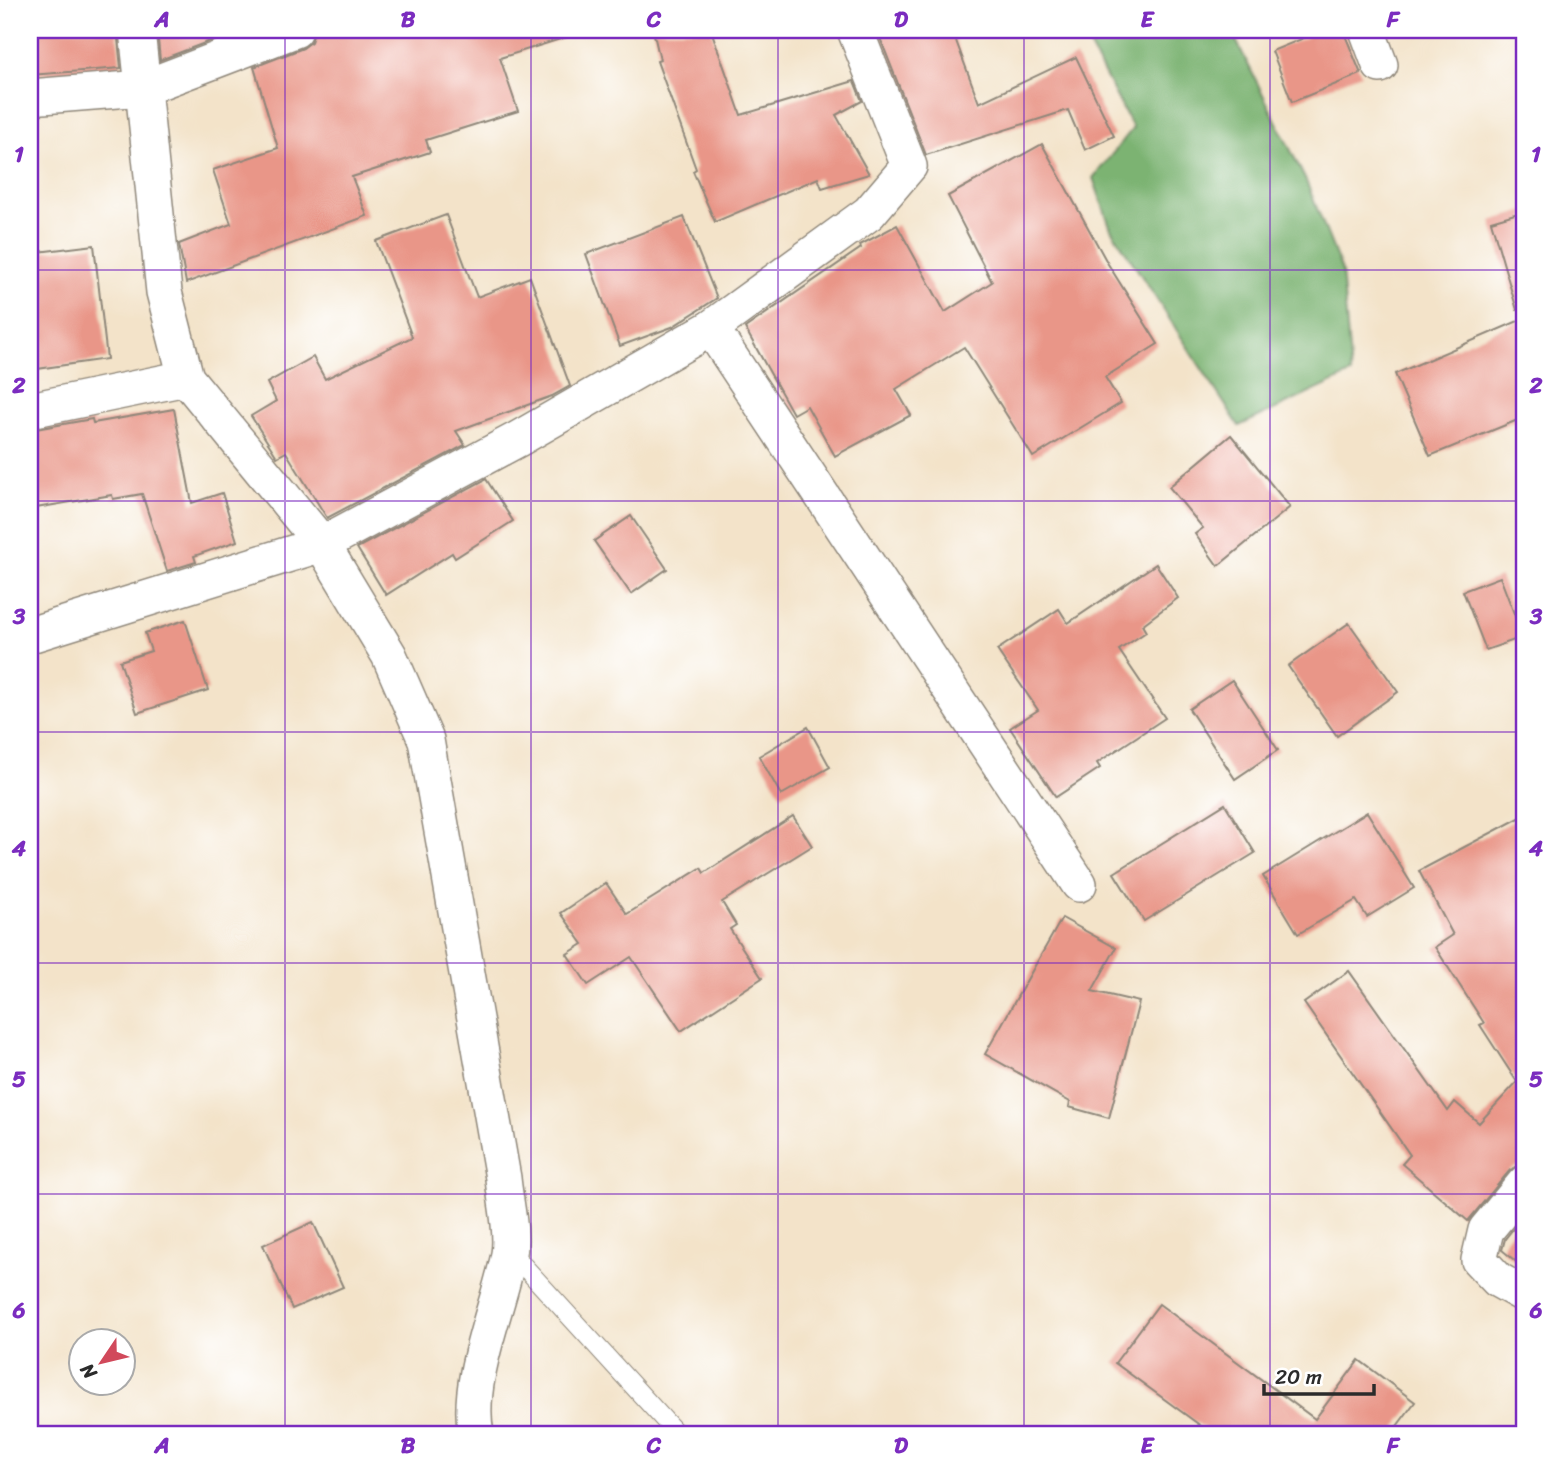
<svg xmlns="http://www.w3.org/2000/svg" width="1555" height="1464" font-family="Sriracha,sans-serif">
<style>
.forest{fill:#7bb372;stroke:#536f4e;stroke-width:2}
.building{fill:#e99688}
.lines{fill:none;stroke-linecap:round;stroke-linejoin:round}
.lane-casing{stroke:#8f877a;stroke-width:20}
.street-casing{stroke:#8f877a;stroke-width:38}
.lane{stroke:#fff;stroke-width:18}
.street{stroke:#fff;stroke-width:35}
.grid{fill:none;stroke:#7b2cbf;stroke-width:2;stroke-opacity:0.55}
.neatline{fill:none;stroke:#7b2cbf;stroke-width:2.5}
.grid-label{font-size:23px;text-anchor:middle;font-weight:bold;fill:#7b2cbf}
</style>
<rect width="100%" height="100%" fill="#fff"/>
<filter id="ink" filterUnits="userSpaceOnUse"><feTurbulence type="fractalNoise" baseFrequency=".0143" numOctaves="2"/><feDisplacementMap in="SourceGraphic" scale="14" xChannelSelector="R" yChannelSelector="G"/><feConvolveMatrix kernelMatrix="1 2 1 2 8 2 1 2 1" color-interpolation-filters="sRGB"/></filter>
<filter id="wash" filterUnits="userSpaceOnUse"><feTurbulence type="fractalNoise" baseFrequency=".00686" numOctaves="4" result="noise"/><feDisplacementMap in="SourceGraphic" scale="28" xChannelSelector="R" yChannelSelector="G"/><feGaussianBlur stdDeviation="1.57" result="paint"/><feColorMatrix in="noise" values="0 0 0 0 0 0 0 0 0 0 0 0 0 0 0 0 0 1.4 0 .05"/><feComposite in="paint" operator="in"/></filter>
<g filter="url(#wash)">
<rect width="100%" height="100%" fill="#f3e3c9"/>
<polygon class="forest" points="1081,30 1231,30 1306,181 1342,271 1351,374 1239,426 1111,229 1093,178 1133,128"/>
<g id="blocks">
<g class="building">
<polygon points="30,30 117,30 121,68 30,75"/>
<polygon points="157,30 239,30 160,60"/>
<polygon points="315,30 569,30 570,36 500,58 518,111 426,140 430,152 352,177 367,216 186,283 179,244 231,224 213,170 278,148 254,67 303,48 311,42"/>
<polygon points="653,30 711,30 741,115 854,81 862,101 836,115 869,174 822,188 818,178 715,222 693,171 696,169 657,61 660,60"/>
<polygon points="877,30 952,30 979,103 1076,57 1114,136 1085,150 1068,110 926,155"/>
<polygon points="1307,30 1343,30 1361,74 1292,102 1272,51 1309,36"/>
<polygon points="1042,144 1108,264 1158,344 1105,377 1121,403 1033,457 964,347 896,389 911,415 835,456 807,406 793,414 745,328 861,248 860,245 897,225 945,312 992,282 948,196"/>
<polygon points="1525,211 1525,309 1517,310 1491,221"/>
<polygon points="446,215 477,297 530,277 570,386 552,396 456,431 465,445 327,518 286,452 277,457 251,416 276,401 267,383 313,357 325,379 412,337 376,241"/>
<polygon points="684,217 717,298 672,327 620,346 586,254"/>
<polygon points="94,245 107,359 30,370 30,253"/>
<polygon points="1525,318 1525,417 1430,456 1395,374"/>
<polygon points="174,409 192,503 222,493 237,541 194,556 196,562 167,571 142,494 113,499 112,495 30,509 30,430 92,419 93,423"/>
<polygon points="1231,435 1290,507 1218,566 1195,534 1203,528 1169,487"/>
<polygon points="486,479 513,521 455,558 452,553 386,595 357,548"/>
<polygon points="631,516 667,569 631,594 594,541"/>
<polygon points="1156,564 1178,598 1142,625 1146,632 1119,650 1165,718 1097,763 1100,768 1056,797 1010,728 1038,710 997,650 1059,609 1068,623"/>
<polygon points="1500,577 1523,637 1486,650 1463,591"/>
<polygon points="185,620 208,690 137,713 120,661 151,651 145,633"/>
<polygon points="1349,623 1398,692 1337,736 1288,666"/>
<polygon points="1232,680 1278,750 1235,779 1189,709"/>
<polygon points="808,727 830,767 781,795 759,756"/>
<polygon points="1225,804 1255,853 1144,921 1114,873"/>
<polygon points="1367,812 1414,888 1367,917 1356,900 1298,934 1263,876"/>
<polygon points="1525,815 1525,1163 1510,1170 1468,1221 1402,1164 1410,1155 1304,1003 1349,971 1448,1111 1455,1102 1479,1123 1517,1082 1480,1025 1484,1023 1435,947 1453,935 1419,871"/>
<polygon points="793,816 812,846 722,902 736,925 730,929 762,978 681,1031 631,957 588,985 567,954 583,944 561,913 606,883 627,914 701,868 704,873"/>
<polygon points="1062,918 1116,948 1092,991 1139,1002 1109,1118 1069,1107 1070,1102 985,1054"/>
<polygon points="1525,1214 1525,1269 1502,1250 1505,1239"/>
<polygon points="313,1222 343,1287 292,1309 263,1245"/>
<polygon points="1159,1304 1315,1419 1359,1360 1415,1402 1391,1434 1212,1434 1115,1363"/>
</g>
</g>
</g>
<g filter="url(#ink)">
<use href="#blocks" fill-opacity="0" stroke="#8f877a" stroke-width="2"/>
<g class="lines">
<defs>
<polyline id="lane" points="510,1251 677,1434"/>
<g id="street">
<path d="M137,30L164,292L186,378L322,544L389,655L426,740L503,1178C505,1201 513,1231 509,1254C499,1307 465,1380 476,1434"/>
<polyline points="1367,30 1380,65"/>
<polyline points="30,97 143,88 295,30"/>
<polyline points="711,328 1079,884"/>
<polyline points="30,410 186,378"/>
<polyline points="30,635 322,544 518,439 711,328 869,213 909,166 855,30"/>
<polyline points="1525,1183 1486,1230 1479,1260 1498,1280 1525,1295"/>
</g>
</defs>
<use href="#lane" class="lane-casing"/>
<use href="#street" class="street-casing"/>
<use href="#lane" class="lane"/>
<use href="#street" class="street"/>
</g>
</g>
<path class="grid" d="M285,30V1434M531,30V1434M778,30V1434M1024,30V1434M1270,30V1434M30,270H1525M30,501H1525M30,732H1525M30,963H1525M30,1194H1525"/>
<rect width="1555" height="1464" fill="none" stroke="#fff" stroke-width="77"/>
<g transform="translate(102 1362) rotate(235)"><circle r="33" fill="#ffffff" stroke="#aaaaaa" stroke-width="2"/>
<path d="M0-5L12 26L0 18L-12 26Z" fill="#d1495b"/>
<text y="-10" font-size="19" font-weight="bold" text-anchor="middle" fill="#2b2b2b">N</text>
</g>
<path d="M1264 1384v10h110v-10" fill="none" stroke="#2b2b2b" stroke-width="3.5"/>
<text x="1275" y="1384" font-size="21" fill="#2b2b2b" stroke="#ffffff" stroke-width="5" paint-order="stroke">20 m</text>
<rect x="38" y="38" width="1478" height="1388" class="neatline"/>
<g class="grid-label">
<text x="162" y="27">A</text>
<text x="408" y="27">B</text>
<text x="654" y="27">C</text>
<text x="901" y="27">D</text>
<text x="1147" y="27">E</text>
<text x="1393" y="27">F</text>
<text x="19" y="162">1</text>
<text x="1536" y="162">1</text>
<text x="19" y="393">2</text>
<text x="1536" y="393">2</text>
<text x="19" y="624">3</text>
<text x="1536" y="624">3</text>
<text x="19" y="856">4</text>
<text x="1536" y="856">4</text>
<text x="19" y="1087">5</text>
<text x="1536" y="1087">5</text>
<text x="19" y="1318">6</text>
<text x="1536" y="1318">6</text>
<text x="162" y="1453">A</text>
<text x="408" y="1453">B</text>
<text x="654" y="1453">C</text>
<text x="901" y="1453">D</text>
<text x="1147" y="1453">E</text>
<text x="1393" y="1453">F</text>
</g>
</svg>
